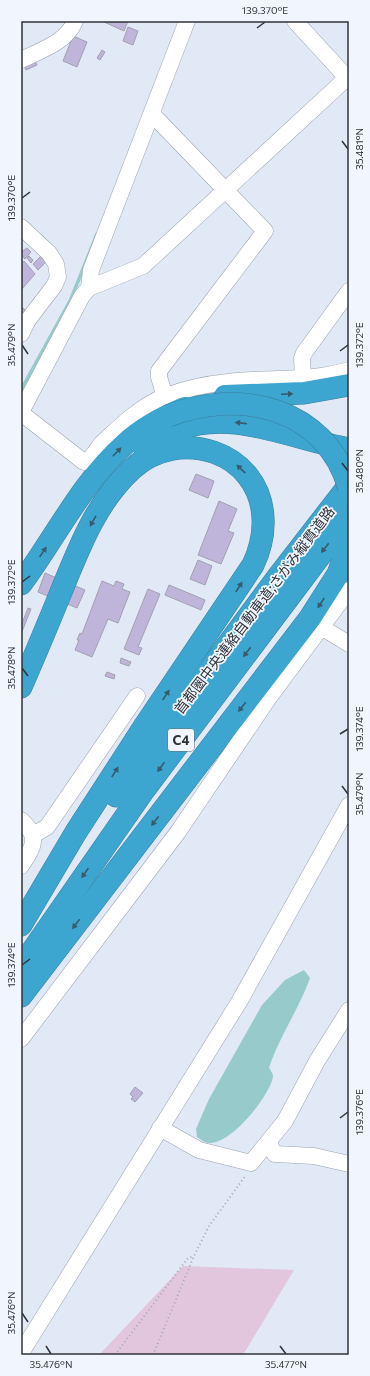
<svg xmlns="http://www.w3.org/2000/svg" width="370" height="1376" font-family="Commissioner,'Noto Sans JP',sans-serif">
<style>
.green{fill:#e2c6de}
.water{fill:#97caca}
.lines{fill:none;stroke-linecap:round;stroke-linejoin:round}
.stream{stroke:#97caca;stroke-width:3.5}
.building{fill:#bfb5db;stroke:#a3a0ae}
.minor-casing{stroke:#9aa1ae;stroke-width:17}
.highway-casing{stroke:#387e9b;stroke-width:23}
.path{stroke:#a4aab5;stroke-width:2;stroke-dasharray:1 3;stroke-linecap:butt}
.minor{stroke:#fff;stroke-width:16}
.highway{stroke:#3da6d0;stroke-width:22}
.highway-bridge-casing{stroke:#387e9b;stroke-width:23;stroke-linecap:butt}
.highway-bridge{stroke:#3da6d0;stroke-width:22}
.oneway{fill:#355b6d}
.ticks{fill:none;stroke:#303338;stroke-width:1.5}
.labels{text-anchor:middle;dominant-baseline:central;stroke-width:3.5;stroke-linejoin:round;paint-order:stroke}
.shield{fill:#f1f6fe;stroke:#6a6e73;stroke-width:1}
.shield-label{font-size:13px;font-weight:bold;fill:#303338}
.street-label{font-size:14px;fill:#303338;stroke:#f1f6fe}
.neatline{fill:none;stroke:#303338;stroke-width:1.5}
.ticks-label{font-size:10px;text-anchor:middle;fill:#303338}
</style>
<rect width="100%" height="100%" fill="#e1e9f6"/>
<polygon class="green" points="183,1266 294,1270 243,1355 99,1355"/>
<path class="water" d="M304,970L310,978C299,1009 279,1037 269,1068C271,1071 273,1073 273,1077C269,1097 230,1146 208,1143C204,1142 200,1139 197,1137L196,1129L209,1099L262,1005L285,980Z"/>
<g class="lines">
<polyline class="stream" points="21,390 71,299 97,234"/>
</g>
<g class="building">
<polygon points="102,21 128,21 124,31"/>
<polygon points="128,27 138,31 133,45 123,41"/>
<polygon points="73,36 87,42 77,67 63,61"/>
<polygon points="102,50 105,52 100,60 97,58"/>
<polygon points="34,59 37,65 26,70 23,64"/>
<polygon points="27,248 31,252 25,259 21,255 21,252"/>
<polygon points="29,256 33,260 31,263 27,258"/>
<polygon points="41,256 47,261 38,270 33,264"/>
<polygon points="24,261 35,274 22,289 21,264"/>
<polygon points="21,306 26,311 21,317"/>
<polygon points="196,474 214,481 208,498 189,490"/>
<polygon points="219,501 237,509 228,531 234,533 221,564 198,555"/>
<polygon points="198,560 212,566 205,585 190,579"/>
<polygon points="45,573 85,590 77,608 38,592"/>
<polygon points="102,581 114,586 116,581 124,584 122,589 130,592 118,623 108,619 92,657 75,650 79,640 77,640 80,633 82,634"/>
<polygon points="169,585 205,600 201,610 165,595"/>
<polygon points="148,589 160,594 138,647 142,648 139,655 124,649"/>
<polygon points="28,608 31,609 21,634 21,626"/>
<polygon points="121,658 131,662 129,666 120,663"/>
<polygon points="107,672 115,675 114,679 105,676"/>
<polygon points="135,1087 143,1093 135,1102 131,1099 133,1097 130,1094"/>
</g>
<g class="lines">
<defs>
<g id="minor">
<polyline points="295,21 349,80"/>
<path d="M21,60C41,50 66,43 75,21"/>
<polyline points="152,114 265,231 159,371 159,377 165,397"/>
<polyline points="21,227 49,253 56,264 58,277 54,286 28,320 21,334"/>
<polyline points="89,288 91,270 187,21"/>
<polyline points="303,378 302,358 304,353 349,291"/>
<polyline points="21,412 82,296 89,288 143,266 349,76"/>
<path d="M21,413L84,462C92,460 96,450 102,443C120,426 142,405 166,396C185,389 207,384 228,382C268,377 310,382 349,370"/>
<polyline points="321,627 349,644"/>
<path d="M21,820C41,838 33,847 21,866"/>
<polyline points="33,835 47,827 137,696"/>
<polyline points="21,1039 178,832 268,699 349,590"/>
<polyline points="160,1128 199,1150 251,1163 285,1121 317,1061 349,1010"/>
<polyline points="270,1142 271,1148 275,1154 314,1156 349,1164"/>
<polyline points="21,1353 239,1002 349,805"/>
</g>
<g id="highway">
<polyline points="225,396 304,393 349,385"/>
<path d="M145,450C208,395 280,437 349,449"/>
<path d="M21,584C55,538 82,482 125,444C142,428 163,417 185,408"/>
<path d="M21,687C35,655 48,624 61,592C79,548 96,502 132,469C179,426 260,451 263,518C264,535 260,550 253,565L144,727L76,832L21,925"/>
<polyline points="116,796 277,578 349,485"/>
<polyline points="21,967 144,790 349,517"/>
<polyline points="21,996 310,618 338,574 349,543"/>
</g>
</defs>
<use href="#minor" class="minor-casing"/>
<use href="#highway" class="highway-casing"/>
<g class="path">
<polyline points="115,1355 188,1258 194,1256"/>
<polyline points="153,1355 194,1256 209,1226 246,1175"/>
</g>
<use href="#minor" class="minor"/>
<use href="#highway" class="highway"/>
<defs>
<path id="highway-bridge" d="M168,416C239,388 326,407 349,488"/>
</defs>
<use href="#highway-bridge" class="highway-bridge-casing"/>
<use href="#highway-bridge" class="highway-bridge"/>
</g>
<defs><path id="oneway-solid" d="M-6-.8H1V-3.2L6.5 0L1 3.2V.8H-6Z"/></defs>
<g class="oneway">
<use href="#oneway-solid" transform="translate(287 394) rotate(-2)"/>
<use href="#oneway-solid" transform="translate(241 423) rotate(-173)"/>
<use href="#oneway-solid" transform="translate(117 452) rotate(-46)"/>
<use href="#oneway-solid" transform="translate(241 469) rotate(-136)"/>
<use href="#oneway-solid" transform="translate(93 521) rotate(120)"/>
<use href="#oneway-solid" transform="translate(325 548) rotate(128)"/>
<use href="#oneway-solid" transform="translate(43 552) rotate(-56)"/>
<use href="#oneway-solid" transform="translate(239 587) rotate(-57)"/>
<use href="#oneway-solid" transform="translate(321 603) rotate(123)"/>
<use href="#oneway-solid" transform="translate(247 652) rotate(127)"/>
<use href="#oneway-solid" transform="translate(166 695) rotate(-56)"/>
<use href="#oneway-solid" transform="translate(242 707) rotate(128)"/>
<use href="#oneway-solid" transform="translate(161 767) rotate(126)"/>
<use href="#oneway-solid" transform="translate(115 772) rotate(-57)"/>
<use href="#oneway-solid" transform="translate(155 821) rotate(127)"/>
<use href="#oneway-solid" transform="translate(85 873) rotate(125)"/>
<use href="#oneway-solid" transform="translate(76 924) rotate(127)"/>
</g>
<path class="ticks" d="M257,28L265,22M342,141L348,149M22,198L30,192M22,345L28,354M340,351L348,345M342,463L348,471M22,582L30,576M22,668L28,676M340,734L348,729M342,786L348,794M22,965L30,959M340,1118L348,1112M22,1313L28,1322M46,1346L51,1354M280,1346L286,1354"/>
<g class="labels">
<rect class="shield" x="168" y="729" width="26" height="22" rx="3"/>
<g class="shield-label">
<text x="181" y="740">C4</text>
</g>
<g class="street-label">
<text transform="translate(254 610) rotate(-53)">首都圏中央連絡自動車道;さがみ縦貫道路</text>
</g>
</g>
<rect width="370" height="1376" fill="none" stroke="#f1f6fe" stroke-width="44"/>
<rect x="22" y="22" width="326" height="1332" class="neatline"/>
<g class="ticks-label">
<text x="265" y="14">139.370°E</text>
<text transform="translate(359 149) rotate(-90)" y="4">35.481°N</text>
<text transform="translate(11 198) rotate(-90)" y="4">139.370°E</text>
<text transform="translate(359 345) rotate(-90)" y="4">139.372°E</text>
<text transform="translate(11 345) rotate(-90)" y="4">35.479°N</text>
<text transform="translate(359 471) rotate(-90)" y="4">35.480°N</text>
<text transform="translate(11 582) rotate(-90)" y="4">139.372°E</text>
<text transform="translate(11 668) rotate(-90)" y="4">35.478°N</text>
<text transform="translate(359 729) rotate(-90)" y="4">139.374°E</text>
<text transform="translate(359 794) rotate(-90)" y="4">35.479°N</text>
<text transform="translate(11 965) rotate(-90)" y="4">139.374°E</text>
<text transform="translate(359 1112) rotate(-90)" y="4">139.376°E</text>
<text transform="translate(11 1313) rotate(-90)" y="4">35.476°N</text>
<text x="51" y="1368">35.476°N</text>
<text x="286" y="1368">35.477°N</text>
</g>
</svg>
